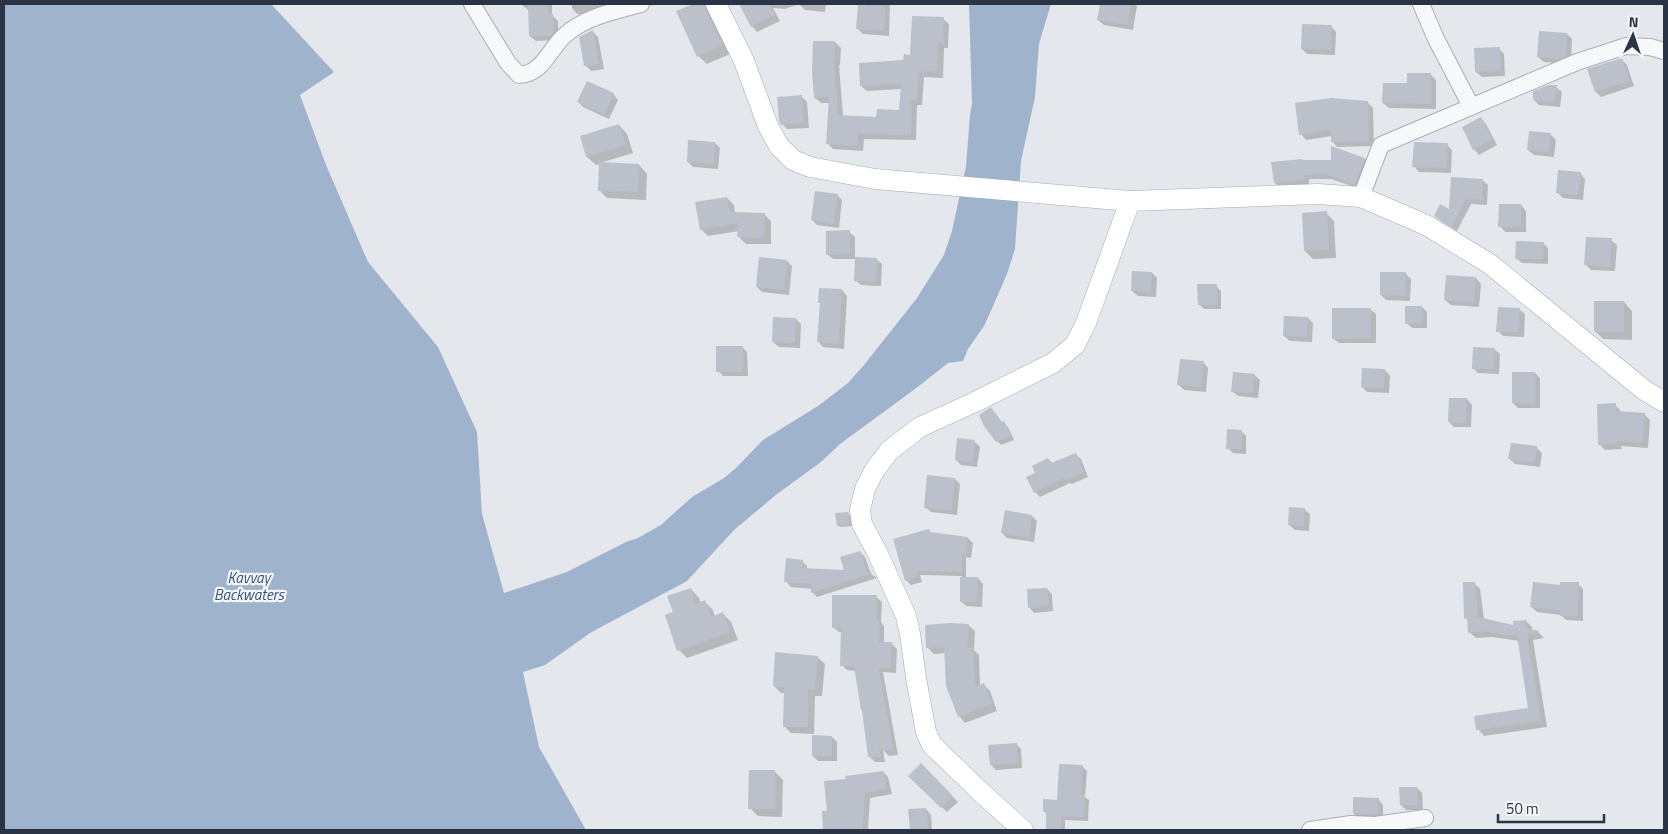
<svg xmlns="http://www.w3.org/2000/svg" width="1668" height="834" font-family="'Titillium Web',sans-serif">
<style>
.water{fill:#9fb4cc}
.shadow{fill:#0003}
.building{fill:#bbc0ca}
.lines{fill:none;stroke-linecap:round;stroke-linejoin:round}
.minor-casing{stroke:#a9aeb7;stroke-width:18}
.major-casing{stroke:#a3abb8;stroke-width:21}
.minor{stroke:#f7f8fa;stroke-width:16}
.major{stroke:#fff;stroke-width:20}
.labels{text-anchor:middle;dominant-baseline:central;stroke-width:4.5;stroke-linejoin:round;paint-order:stroke}
.water-label{font-size:15px;font-style:italic;fill:#34527a;stroke:#f4f6f9}
</style>
<rect width="100%" height="100%" fill="#e4e7ec"/>
<polygon class="water" points="4,4 271,4 334,72 300,95 326,165 368,262 438,347 477,432 482,514 504,593 567,572 626,542 638,538 661,525 692,497 724,478 736,468 763,440 818,406 848,383 864,365 917,298 944,255 952,231 966,166 970,115 972,103 969,4 1051,4 1039,44 1035,97 1021,161 1015,249 1007,274 990,313 984,326 968,349 963,361 948,363 915,389 840,444 821,462 777,494 734,530 687,581 590,633 545,665 523,672 539,747 586,830 4,830"/>
<g class="shadow">
<polygon points="523,4 552,4 552,15 558,21 558,38 556,40 536,41 530,36 530,11 523,6"/>
<polygon points="572,4 603,4 603,11 594,14 577,14 572,8"/>
<polygon points="696,4 707,4 730,54 707,64 698,56 678,12"/>
<polygon points="741,4 826,4 825,12 805,10 799,4 785,9 773,8 780,21 757,32 752,26"/>
<polygon points="866,4 890,4 889,36 863,34 858,29"/>
<polygon points="1101,4 1135,4 1137,6 1133,30 1104,25 1098,20"/>
<polygon points="943,19 949,24 948,48 944,48 943,78 924,77 922,105 917,105 916,140 864,139 863,151 833,149 827,143 830,103 821,103 815,98 835,42 841,48 840,65 839,65 843,116 878,118 900,111 902,89 867,91 861,86 904,61 911,56"/>
<polygon points="1331,26 1336,32 1335,55 1307,54 1302,49"/>
<polygon points="592,31 598,37 604,69 591,71 586,66 580,38"/>
<polygon points="1567,34 1572,39 1571,61 1565,64 1544,62 1538,57"/>
<polygon points="1499,49 1504,54 1505,76 1482,77 1476,72"/>
<polygon points="1621,59 1627,65 1634,86 1601,97 1596,92"/>
<polygon points="1431,75 1436,80 1436,109 1389,108 1383,103 1408,85"/>
<polygon points="1556,87 1562,92 1560,107 1539,105 1534,100"/>
<polygon points="613,94 618,100 609,119 583,107 578,101"/>
<polygon points="801,96 807,102 809,128 787,129 782,124"/>
<polygon points="1368,103 1373,108 1374,146 1337,147 1332,141 1332,136 1306,140 1301,134"/>
<polygon points="1481,119 1486,124 1497,145 1479,155 1474,149"/>
<polygon points="619,125 627,134 633,153 600,163 639,165 647,174 646,200 607,198 599,190 600,164 596,165 587,157 581,137"/>
<polygon points="1550,134 1556,140 1554,157 1534,155 1528,150"/>
<polygon points="715,143 720,148 718,169 693,167 688,162"/>
<polygon points="1447,145 1452,150 1451,173 1419,172 1414,166"/>
<polygon points="1332,147 1365,159 1370,164 1360,189 1331,179 1309,179 1309,184 1280,188 1275,183 1303,161 1333,161"/>
<polygon points="1580,173 1585,179 1583,200 1563,198 1558,193"/>
<polygon points="1482,180 1488,185 1487,205 1471,204 1457,231 1441,221 1435,216 1450,211"/>
<polygon points="837,195 842,200 839,228 817,225 812,220"/>
<polygon points="727,198 734,205 735,213 764,214 771,221 771,244 746,244 739,237 739,231 708,236 701,229"/>
<polygon points="1521,205 1526,211 1526,232 1505,232 1500,226"/>
<polygon points="1326,213 1334,221 1336,258 1313,259 1305,251"/>
<polygon points="849,232 855,237 855,258 876,259 882,264 881,286 861,285 855,280 857,259 833,259 827,254"/>
<polygon points="1611,240 1617,245 1615,271 1591,270 1586,265"/>
<polygon points="1543,243 1548,248 1548,264 1522,263 1516,258"/>
<polygon points="787,261 792,266 789,295 762,292 757,287"/>
<polygon points="1152,273 1157,278 1156,297 1138,296 1132,291"/>
<polygon points="1406,274 1411,279 1410,301 1386,300 1381,295"/>
<polygon points="1476,278 1481,284 1479,307 1451,305 1445,300"/>
<polygon points="1216,286 1221,291 1221,309 1204,309 1199,304"/>
<polygon points="842,290 847,296 844,349 823,347 818,341"/>
<polygon points="1624,302 1632,311 1632,340 1603,339 1595,331"/>
<polygon points="1422,307 1427,312 1427,328 1412,328 1406,323"/>
<polygon points="1370,309 1376,314 1376,343 1339,343 1333,338"/>
<polygon points="1519,309 1525,314 1524,337 1503,336 1498,331"/>
<polygon points="1308,318 1313,323 1312,342 1290,341 1284,336"/>
<polygon points="796,319 801,324 800,348 779,347 773,342"/>
<polygon points="742,347 747,352 748,376 723,376 718,371"/>
<polygon points="1494,349 1500,354 1499,374 1478,373 1473,368"/>
<polygon points="1203,362 1208,368 1206,392 1184,390 1178,384"/>
<polygon points="1385,370 1390,376 1389,393 1367,392 1362,387"/>
<polygon points="1535,373 1540,378 1540,408 1518,408 1513,403"/>
<polygon points="1254,375 1260,380 1258,398 1238,396 1232,391"/>
<polygon points="1467,399 1472,405 1471,427 1454,427 1449,422"/>
<polygon points="1615,405 1620,410 1621,413 1644,414 1650,420 1648,448 1621,446 1622,449 1605,450 1599,444"/>
<polygon points="1003,423 1008,427 1014,440 1001,445 997,441"/>
<polygon points="1241,431 1246,436 1246,454 1233,453 1228,448"/>
<polygon points="975,442 980,447 977,467 961,465 956,460"/>
<polygon points="1536,447 1542,453 1540,467 1515,464 1510,459"/>
<polygon points="1075,454 1081,459 1088,477 1072,484 1070,483 1040,497 1035,492 1037,473 1048,459 1053,464"/>
<polygon points="955,479 960,484 957,515 931,512 925,507"/>
<polygon points="1304,509 1310,514 1309,531 1295,530 1289,525"/>
<polygon points="848,513 850,515 852,526 840,527 838,525"/>
<polygon points="1032,516 1037,521 1034,542 1007,538 1002,533"/>
<polygon points="929,530 931,533 968,538 973,543 971,558 966,557 966,578 978,578 983,584 982,607 966,606 961,601 962,576 920,575 922,582 911,585 906,580"/>
<polygon points="860,552 865,557 871,574 877,578 817,597 812,592 812,589 791,587 786,581 802,561 807,566 807,570 846,572"/>
<polygon points="1474,583 1480,589 1484,619 1515,626 1526,621 1532,627 1532,631 1538,632 1544,638 1533,640 1547,727 1484,736 1478,729 1529,709 1519,641 1493,637 1476,638 1469,632 1468,621 1466,618"/>
<polygon points="1578,584 1583,589 1583,621 1566,620 1561,615 1537,612 1532,607 1561,587"/>
<polygon points="691,589 699,598 701,603 705,602 713,610 715,617 723,614 731,622 738,640 687,658 679,650"/>
<polygon points="1047,589 1052,594 1053,611 1034,613 1029,607"/>
<polygon points="876,597 882,602 881,622 884,626 884,643 892,644 897,649 896,673 883,672 898,755 889,756 883,750 885,762 875,762 870,757 856,671 847,670 842,665 843,632 839,632 833,627"/>
<polygon points="968,625 975,631 974,650 979,655 980,686 983,684 990,691 997,711 965,723 959,716 946,653 934,654 928,648"/>
<polygon points="817,657 825,664 822,696 815,696 814,734 791,733 784,726 785,693 781,693 774,686"/>
<polygon points="832,737 837,742 837,761 818,761 813,756"/>
<polygon points="1016,744 1021,749 1022,768 996,770 991,765"/>
<polygon points="921,765 958,802 947,812 910,776"/>
<polygon points="1082,766 1087,771 1085,797 1089,800 1088,821 1065,820 1065,830 1047,830 1047,814 1044,811 1059,801"/>
<polygon points="775,772 783,780 782,817 758,816 750,808"/>
<polygon points="883,772 888,777 892,794 870,798 868,830 826,830 824,829 829,812 847,780"/>
<polygon points="1417,788 1422,793 1423,810 1406,810 1401,805"/>
<polygon points="1378,799 1383,805 1383,819 1359,819 1354,814"/>
<polygon points="926,809 931,815 932,830 911,830 909,811"/>
</g>
<g class="building">
<polygon points="528,4 548,4 548,14 553,14 554,32 551,36 529,36"/>
<polygon points="693,4 704,4 705,9 723,45 697,57 676,11"/>
<polygon points="739,4 769,4 775,15 751,27"/>
<polygon points="1100,4 1131,4 1128,25 1097,20"/>
<polygon points="858,5 885,6 884,31 856,29"/>
<polygon points="912,16 944,17 943,43 938,42 937,72 919,71 917,100 911,100 911,135 858,134 858,146 826,144 829,97 814,98 812,72 813,41 835,41 835,60 834,60 838,115 876,117 877,109 899,110 901,84 860,86 859,63 903,60 904,54 910,55"/>
<polygon points="1302,24 1332,25 1331,50 1301,49"/>
<polygon points="593,30 599,64 584,66 579,37"/>
<polygon points="1539,31 1567,33 1566,56 1559,59 1537,57"/>
<polygon points="1500,47 1501,71 1475,72 1474,48"/>
<polygon points="1622,58 1629,81 1595,92 1587,69"/>
<polygon points="1407,73 1431,73 1431,104 1382,103 1383,83 1407,83"/>
<polygon points="587,81 614,93 604,114 577,102"/>
<polygon points="1549,85 1557,85 1555,102 1533,100 1533,91"/>
<polygon points="802,95 804,123 781,125 779,121 777,97"/>
<polygon points="1331,98 1368,101 1369,141 1331,142 1331,130 1299,135 1295,103"/>
<polygon points="1481,117 1493,140 1473,150 1462,127"/>
<polygon points="619,124 626,145 586,157 580,136"/>
<polygon points="1529,131 1551,133 1549,152 1527,150"/>
<polygon points="688,140 715,142 714,164 687,162"/>
<polygon points="1414,142 1448,143 1446,168 1412,167"/>
<polygon points="1331,146 1365,158 1355,185 1325,174 1304,175 1305,180 1274,183 1271,162 1302,159 1303,160 1331,160"/>
<polygon points="599,162 639,164 638,192 598,191"/>
<polygon points="1558,170 1581,172 1578,195 1556,193"/>
<polygon points="1451,177 1483,179 1482,200 1466,199 1452,227 1434,216 1440,204 1449,209"/>
<polygon points="815,191 838,194 834,224 811,220"/>
<polygon points="727,197 730,212 765,213 764,238 737,237 738,223 700,230 695,202"/>
<polygon points="1499,204 1521,204 1521,227 1498,227"/>
<polygon points="1327,211 1329,250 1304,251 1302,213"/>
<polygon points="850,230 850,254 826,255 826,231"/>
<polygon points="1586,237 1612,238 1610,267 1584,265"/>
<polygon points="1516,241 1544,242 1543,259 1515,259"/>
<polygon points="759,257 787,260 784,290 756,287"/>
<polygon points="855,257 877,258 876,282 854,281"/>
<polygon points="1132,271 1152,272 1151,292 1131,291"/>
<polygon points="1380,272 1406,272 1405,296 1380,295"/>
<polygon points="1446,275 1476,277 1474,303 1444,300"/>
<polygon points="1197,284 1217,284 1217,305 1198,305"/>
<polygon points="819,288 842,289 839,344 817,342 820,303 818,303"/>
<rect x="1594" y="301" width="30" height="31"/>
<polygon points="1405,306 1422,306 1423,323 1405,324"/>
<polygon points="1498,307 1520,308 1519,332 1496,332"/>
<polygon points="1332,308 1371,308 1371,338 1332,339"/>
<polygon points="1284,316 1308,317 1307,337 1283,336"/>
<polygon points="773,317 796,318 795,343 772,342"/>
<rect x="716" y="346" width="27" height="26"/>
<polygon points="1473,347 1495,348 1494,369 1472,369"/>
<polygon points="1180,359 1204,361 1201,387 1177,385"/>
<polygon points="1362,368 1385,369 1384,388 1361,387"/>
<polygon points="1233,372 1255,374 1253,393 1231,392"/>
<polygon points="1512,372 1535,372 1535,404 1512,403"/>
<polygon points="1449,398 1467,398 1466,423 1448,422"/>
<polygon points="1616,403 1616,411 1645,413 1643,443 1617,441 1617,444 1598,445 1597,404"/>
<polygon points="991,407 1002,422 1004,421 1011,436 996,442 984,426 979,415"/>
<polygon points="1227,429 1242,430 1242,449 1226,449"/>
<polygon points="957,438 975,440 973,463 955,460"/>
<polygon points="1511,443 1537,446 1535,463 1508,459"/>
<polygon points="1076,453 1084,472 1066,480 1065,478 1034,493 1026,477 1035,473 1032,466 1048,458 1051,463"/>
<polygon points="927,475 955,478 952,510 924,508"/>
<polygon points="1289,507 1305,508 1304,526 1288,525"/>
<polygon points="1005,510 1032,515 1029,538 1001,533"/>
<polygon points="848,512 850,524 837,526 835,513"/>
<polygon points="929,529 930,532 968,537 966,553 962,553 962,572 916,571 918,577 905,581 893,539"/>
<polygon points="860,551 867,572 873,573 811,593 811,584 784,582 786,558 803,560 802,568 844,570 840,557"/>
<polygon points="960,577 978,577 977,602 960,602"/>
<polygon points="1463,582 1475,582 1478,617 1513,625 1513,621 1526,620 1527,628 1539,631 1538,633 1527,634 1541,721 1476,730 1474,716 1528,708 1517,635 1507,636 1486,631 1468,633 1467,618 1464,619"/>
<polygon points="1533,582 1560,585 1560,582 1579,582 1578,616 1560,616 1560,611 1530,607"/>
<polygon points="691,588 696,604 705,600 711,617 723,612 731,632 677,651 665,615 673,612 667,596"/>
<polygon points="1047,588 1049,606 1028,608 1027,589"/>
<polygon points="832,595 877,595 876,619 879,619 879,642 892,642 891,668 879,668 893,750 883,751 879,747 881,757 868,757 862,710 861,710 854,666 840,666 841,628 832,628"/>
<polygon points="950,623 969,624 967,648 973,648 975,687 984,683 992,704 958,717 946,686 944,647 926,648 925,625"/>
<polygon points="775,652 818,656 815,690 808,689 808,727 783,727 784,687 773,686"/>
<polygon points="812,735 832,736 832,756 812,756"/>
<polygon points="1017,743 1018,763 990,765 988,745"/>
<polygon points="921,763 953,796 941,808 908,776"/>
<polygon points="1059,764 1083,765 1081,794 1085,795 1084,817 1061,816 1061,830 1046,830 1046,812 1043,812 1043,799 1057,800"/>
<polygon points="749,770 775,770 775,809 748,809"/>
<polygon points="883,771 887,789 865,793 863,830 823,829 822,811 827,811 824,781 846,779 845,776"/>
<polygon points="1399,787 1417,787 1418,805 1400,805"/>
<polygon points="1353,797 1379,798 1378,814 1353,814"/>
<polygon points="926,808 928,830 910,830 908,809"/>
</g>
<g class="lines">
<defs>
<g id="minor">
<path d="M472,4L508,63L519,75C543,74 549,49 565,35C585,17 615,11 641,4"/>
<polyline points="1421,4 1436,39 1471,106"/>
<polyline points="1361,197 1381,145 1577,62 1626,46 1650,47 1664,51"/>
<polyline points="1310,830 1351,824 1375,825 1425,818"/>
</g>
<g id="major">
<polyline points="716,4 744,61 768,126 779,146 793,160 810,167 875,179 1130,201 1318,194 1361,197 1426,225 1490,264 1644,390 1664,402"/>
<polyline points="1023,830 985,796 932,745 926,732 916,678 910,634 906,616 877,552 862,524 860,510 865,489 874,471 889,451 920,427 975,402 1053,363 1075,345 1086,323 1130,201"/>
</g>
</defs>
<use href="#minor" class="minor-casing"/>
<use href="#major" class="major-casing"/>
<use href="#minor" class="minor"/>
<use href="#major" class="major"/>
</g>
<g class="labels">
<g class="water-label">
<text x="249" y="577">Kavvay<tspan x="249" dy="17">Backwaters</tspan></text>
</g>
</g>
<rect width="1668" height="834" fill="none" stroke="#2b3445" stroke-width="10"/>
<g transform="translate(1633 35) rotate(3)" stroke="#f4f6f9" stroke-width="4" paint-order="stroke">
<path d="M0-4L9 19L0 12L-9 19Z" fill="#2b3445"/>
<text y="-8" font-size="14" font-weight="bold" text-anchor="middle" fill="#2b3445">N</text>
</g>
<path d="M1498 814v8h106v-8" fill="none" stroke="#2b3445" stroke-width="2.5"/>
<text x="1506" y="814" font-size="15" fill="#2b3445" stroke="#f4f6f9" stroke-width="4" paint-order="stroke">50 m</text>
</svg>
